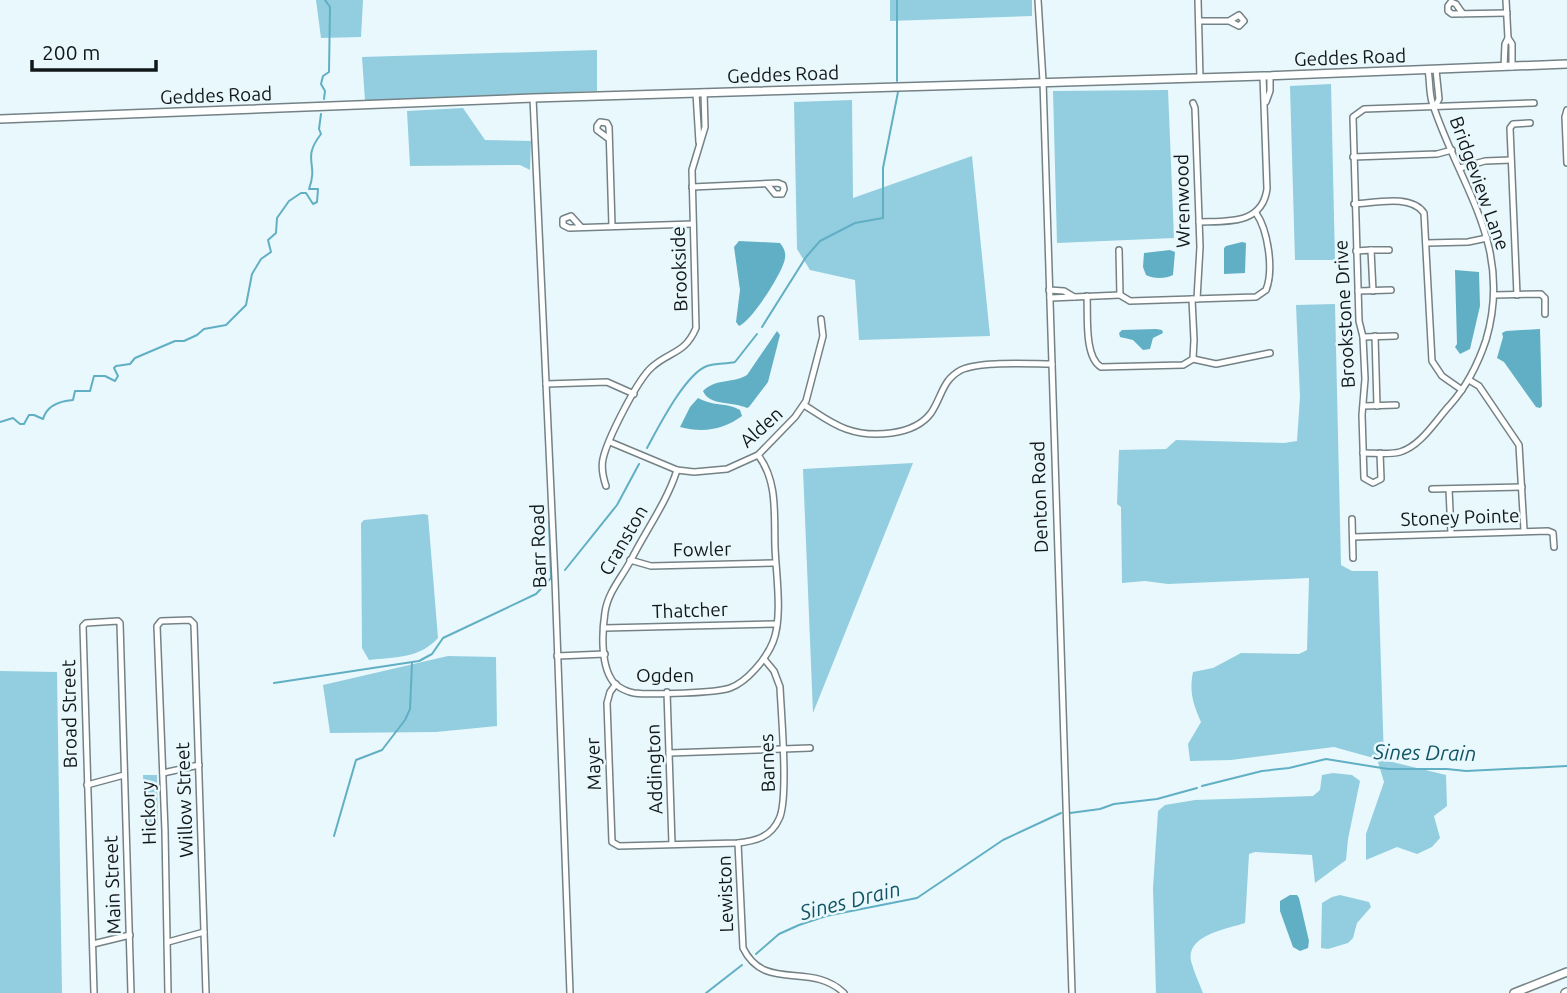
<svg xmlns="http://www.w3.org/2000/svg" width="1567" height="993" font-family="Ubuntu,sans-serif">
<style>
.green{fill:#92cedf}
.water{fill:#61afc4}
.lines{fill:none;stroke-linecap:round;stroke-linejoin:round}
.stream{stroke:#61afc4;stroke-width:2}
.minor-casing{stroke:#748286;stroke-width:8}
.major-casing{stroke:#748286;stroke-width:10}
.minor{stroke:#fff;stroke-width:5}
.major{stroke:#fff;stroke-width:7}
.labels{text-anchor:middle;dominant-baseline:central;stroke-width:5;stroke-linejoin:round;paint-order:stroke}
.street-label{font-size:19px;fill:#121819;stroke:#e9f8fc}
.water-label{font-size:21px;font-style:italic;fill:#125564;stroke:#e9f8fc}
</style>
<rect width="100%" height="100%" fill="#e9f8fc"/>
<g class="green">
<polygon points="316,0 363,0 361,37 321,38"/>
<polygon points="890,0 1032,0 1032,16 890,21"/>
<polygon points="597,50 597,91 365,101 362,57"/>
<polygon points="1331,84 1335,260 1295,260 1290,86"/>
<polygon points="1168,90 1174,238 1057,243 1053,91"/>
<polygon points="852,100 853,198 972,156 990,336 859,340 855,280 810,270 797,249 794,102"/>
<polygon points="463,108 485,140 531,141 530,170 520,165 410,166 407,111"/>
<path d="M1335,304L1341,565L1352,571H1378L1384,760L1446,775L1447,806L1434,816L1440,838L1432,847L1417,854L1397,847L1366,860V834L1384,782L1377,759L1334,747L1231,760L1190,761L1188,744L1201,722C1193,704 1189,692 1193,672L1213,668L1241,653L1299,654L1307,650L1309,578L1168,584L1145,581L1122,583L1121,507L1117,504L1119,450L1166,449L1176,440L1284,443L1297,441L1300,397L1296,305Z"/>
<polygon points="913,463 813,713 803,469"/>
<path d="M424,514L428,515L438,638C419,659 394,657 369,660L362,648L361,523L364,520Z"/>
<polygon points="448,656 496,657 497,726 436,732 330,733 323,685"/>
<polygon points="0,671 57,672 62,993 0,993"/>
<path d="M1333,773L1352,775L1360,781L1348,839L1346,860L1315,883L1312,855L1255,852L1249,854L1245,923C1227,929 1186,935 1191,961C1194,972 1199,983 1203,993H1156L1153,888L1158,811L1165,805L1195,800L1313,796L1320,790L1322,775Z"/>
<polygon points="143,775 157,775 158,825 145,826"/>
<polygon points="1340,895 1369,902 1371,907 1357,923 1353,938 1348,943 1328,949 1321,948 1322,903 1332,897"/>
</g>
<g class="water">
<path d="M739,241L780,243C784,248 786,252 785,258C784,271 751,322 739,326L736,322L740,290L734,247Z"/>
<polygon points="1242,242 1246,243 1245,273 1224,274 1224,248 1226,246"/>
<path d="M1170,250L1175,252L1173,275C1166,279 1153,279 1146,275L1143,267L1144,253Z"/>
<polygon points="1455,270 1479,272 1480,306 1470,349 1460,354 1455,347 1457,344"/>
<polygon points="1156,329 1162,330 1163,333 1153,338 1150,349 1143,350 1133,340 1120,337 1119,333 1122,330"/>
<polygon points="1540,329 1542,406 1540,408 1536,407 1504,362 1497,358 1503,337 1502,333 1506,331"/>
<path d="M777,331L780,335L768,382L749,407L747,408C732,401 709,406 703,391C716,378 732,384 747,375Z"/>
<path d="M698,398C715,407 726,402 740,410L742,416C723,430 703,433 680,427L690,407Z"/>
<polygon points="1290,895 1297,895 1299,898 1309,941 1308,948 1300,951 1293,947 1280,911 1280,901"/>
</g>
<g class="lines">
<g class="stream">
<polyline points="897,0 897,81"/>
<polyline points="324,99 325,91 321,84 323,76 329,72 330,7 325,0"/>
<polyline points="762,327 806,257 820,241 855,223 883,218 883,168 898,92"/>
<path d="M0,422L13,418L20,424H24L29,415H34L43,419C47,405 60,401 73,400L75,391H90L94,376H105L115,381L118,376L114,368L116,366L130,364L135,358L175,341H184L197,335L204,329L226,325L246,305L252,274L261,259L271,252L268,240L276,233L277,218L289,201L301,193H306L313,204L317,202L318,189H309C319,162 301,160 321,134L319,129L321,114"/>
<path d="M647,448C658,428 685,374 707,366C715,363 726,364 735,362L757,334"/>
<polyline points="549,521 551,577"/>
<polyline points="565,570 617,505 639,464"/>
<polyline points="274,683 419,661 432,654 443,638 536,594 552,577"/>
<polyline points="1202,786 1262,771 1289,768 1326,759 1388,769 1447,769 1466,771 1567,766"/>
<polyline points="1070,813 1100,809 1114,804 1157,799 1197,788"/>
<polyline points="334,836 356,760 382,750 405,720 410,709 412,663"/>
<polyline points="756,954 779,934 799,925 826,916 917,898 1003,840 1061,813"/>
<polyline points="706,993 742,965"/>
</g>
<defs>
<g id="minor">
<polyline points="1038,0 1043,81 1072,993"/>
<polyline points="1198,0 1200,78"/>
<polyline points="1506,0 1508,38"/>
<polyline points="1463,14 1456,4 1451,2 1448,6 1448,11 1452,14 1507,13"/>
<polyline points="1199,21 1229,21 1239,26 1244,21 1239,15 1229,21"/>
<polyline points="1504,67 1505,44 1508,38 1512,44 1512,67"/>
<polyline points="696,93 699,142"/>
<polyline points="533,98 555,580 570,993"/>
<polyline points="1266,102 1270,91 1270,76"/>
<polyline points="1193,103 1195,108 1200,247 1197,299"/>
<polyline points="1435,107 1439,99 1436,70"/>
<polyline points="1567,110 1565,117 1567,163"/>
<polyline points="609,139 597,130 597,126 600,122 607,123 609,127 612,226"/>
<polyline points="1353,157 1437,154 1452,150"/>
<polyline points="1460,168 1485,161 1511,160"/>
<polyline points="692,187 778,183 783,185 784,189 782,194 775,194 767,184"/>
<path d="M1354,204C1375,203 1411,194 1424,213L1432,361L1442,376L1462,390"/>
<path d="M1199,222C1227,221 1262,225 1267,189L1263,76"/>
<polyline points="581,227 571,216 563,219 563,225 569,228 693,224"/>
<polyline points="1427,243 1468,242 1487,238"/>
<path d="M1119,250L1120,295L1130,301L1256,297L1266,290C1274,270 1268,230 1256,213"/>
<polyline points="1371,250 1389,250"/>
<polyline points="1356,251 1371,250 1373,291"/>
<polyline points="1049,290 1064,291 1074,297 1050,298"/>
<polyline points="1358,291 1391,290"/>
<polyline points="1494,295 1541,294 1545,298 1545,314"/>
<polyline points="1517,295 1510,128 1513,124 1530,123"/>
<path d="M1087,296C1088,315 1084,357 1101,367L1183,365L1193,359L1216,364L1270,353"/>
<polyline points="1074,297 1120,295"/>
<polyline points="1192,299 1194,340 1193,359"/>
<polyline points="1375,336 1377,406"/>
<polyline points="1363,337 1395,336"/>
<polyline points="1469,380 1479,386 1519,445 1524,530"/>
<polyline points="546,384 607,382 634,394"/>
<path d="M804,405C817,413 831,424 846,429C871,438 914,436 931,413C942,397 942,380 961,370C980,361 1029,364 1052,364"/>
<polyline points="1364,406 1396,405"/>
<polyline points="610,442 677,470 694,472 727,469 758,455 795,417 806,401 823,336 821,319"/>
<path d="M1363,453C1375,453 1389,455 1400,452C1421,446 1436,420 1450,405C1467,386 1478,364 1486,340C1514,245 1459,186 1432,102C1429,92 1430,80 1428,70"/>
<polyline points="1380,453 1381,479 1373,483 1364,478 1362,415 1365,379 1363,337 1359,321 1353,117 1364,109 1534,103"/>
<path d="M677,470C667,502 646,530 631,560C622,577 608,592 605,612C602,632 600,668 615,684C620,688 628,692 634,693C650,695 716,693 730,688C747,682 766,659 773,642C783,617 776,574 775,547C774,515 778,481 758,455"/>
<path d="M606,486C603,477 601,468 603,459C607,440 637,380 652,367C670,351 685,354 696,328L692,170L705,127L704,92"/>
<polyline points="1432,489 1522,487"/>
<polyline points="1449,489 1451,533"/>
<polyline points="1352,519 1353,558"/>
<polyline points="1353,537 1548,531 1553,533 1554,547"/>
<polyline points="630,560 651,566 775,563"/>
<polyline points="604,628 777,624"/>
<polyline points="557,656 605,654"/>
<path d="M616,684L610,692L607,703L612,842L619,846L738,843C756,841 771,837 779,819C789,800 781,712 780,687L774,671L764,659"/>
<polyline points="667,692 672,844"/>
<polyline points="669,753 810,748"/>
<polyline points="163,773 199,765"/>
<polyline points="87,785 124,775"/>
<path d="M738,843L743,948C765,993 811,961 844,993"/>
<polyline points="168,942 204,932"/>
<polyline points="93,944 130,935"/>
<polyline points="94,993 83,626 86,623 118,621 120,623 131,993"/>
<polyline points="168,993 165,831 157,626 161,621 190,620 194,624 206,993"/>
</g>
<g id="major">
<polyline points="0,119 533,98 1263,76 1567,64"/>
<polyline points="1514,993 1567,972"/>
<polyline points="1565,993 1567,992"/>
</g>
</defs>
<use href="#minor" class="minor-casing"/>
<use href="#major" class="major-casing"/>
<use href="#minor" class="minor"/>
<use href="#major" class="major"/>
</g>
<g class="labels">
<g class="street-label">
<text transform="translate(1350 57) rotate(-2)">Geddes Road</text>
<text transform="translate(783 74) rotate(-2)">Geddes Road</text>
<text transform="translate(216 95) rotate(-2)">Geddes Road</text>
<text transform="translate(1480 183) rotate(70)">Bridgeview Lane</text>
<text transform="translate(1182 201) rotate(-91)">Wrenwood</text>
<text transform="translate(679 269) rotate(-92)">Brookside</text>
<text transform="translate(1344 314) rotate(-93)">Brookstone Drive</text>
<text transform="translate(761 427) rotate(-42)">Alden</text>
<text transform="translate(1039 497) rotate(-92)">Denton Road</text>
<text transform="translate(1460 517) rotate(-2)">Stoney Pointe</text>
<text transform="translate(623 540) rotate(-60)">Cranston</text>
<text transform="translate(538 546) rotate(-92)">Barr Road</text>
<text transform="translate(702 549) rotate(-1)">Fowler</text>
<text transform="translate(690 610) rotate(-2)">Thatcher</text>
<text x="665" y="675">Ogden</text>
<text transform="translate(69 714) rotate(-91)">Broad Street</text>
<text transform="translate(767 763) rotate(-92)">Barnes</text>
<text transform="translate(593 764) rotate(-92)">Mayer</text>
<text transform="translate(654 769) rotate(-92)">Addington</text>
<text transform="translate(184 800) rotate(-92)">Willow Street</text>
<text transform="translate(148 813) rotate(-92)">Hickory</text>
<text transform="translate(112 885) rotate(-92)">Main Street</text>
<text transform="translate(725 894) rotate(-92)">Lewiston</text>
</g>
<g class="water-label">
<text transform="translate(1425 752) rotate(1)">Sines Drain</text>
<text transform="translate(850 900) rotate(-14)">Sines Drain</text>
</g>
</g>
<path d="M32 60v10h124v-10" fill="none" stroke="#121819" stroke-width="3.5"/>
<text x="42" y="60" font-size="21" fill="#121819" stroke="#e9f8fc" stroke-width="5" paint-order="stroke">200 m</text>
</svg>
